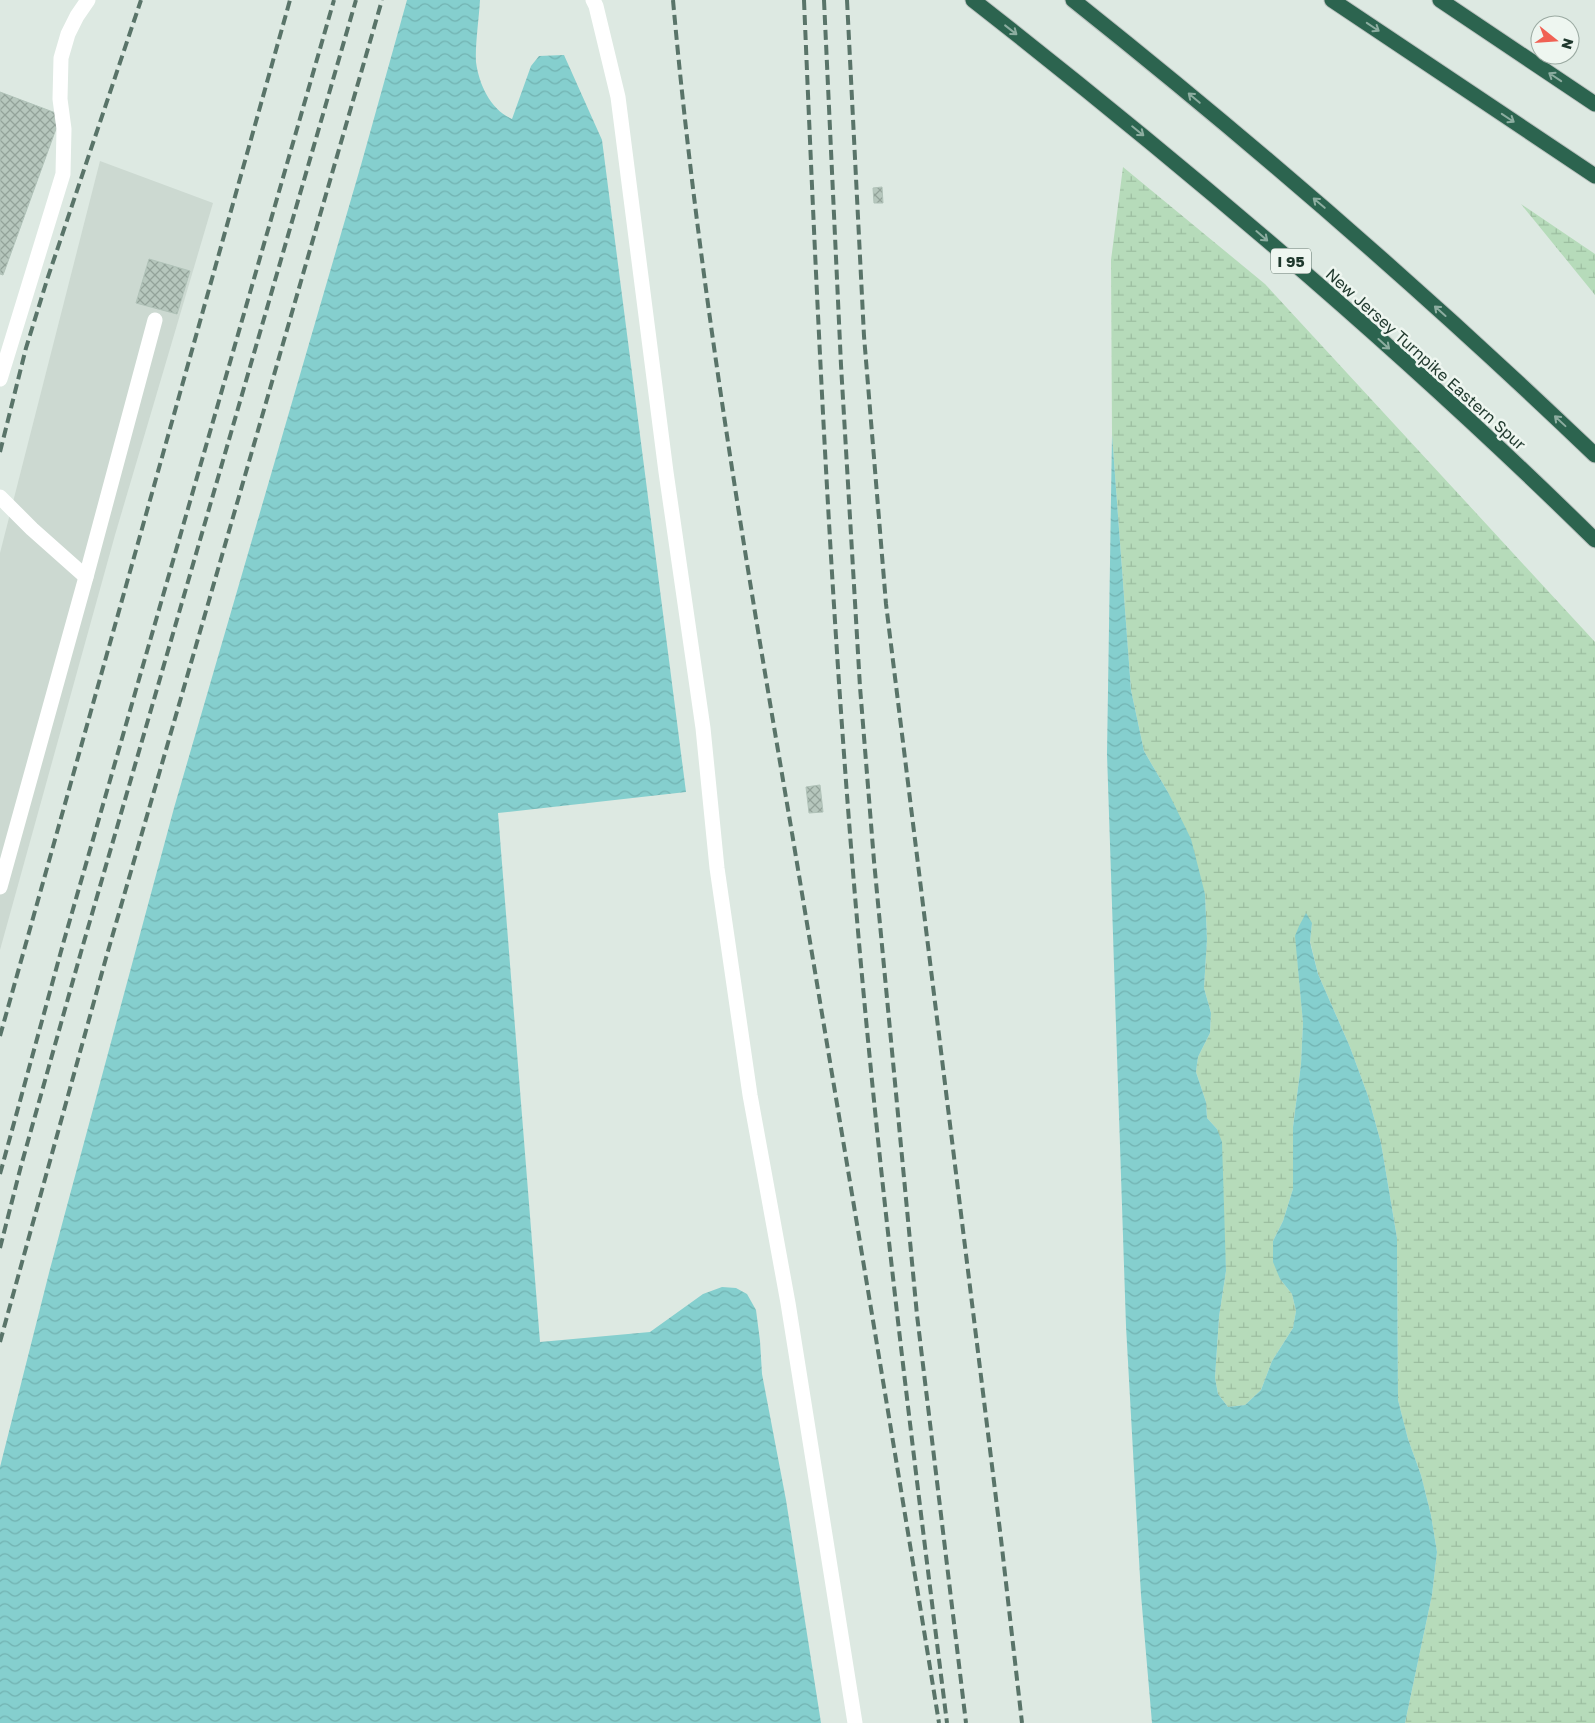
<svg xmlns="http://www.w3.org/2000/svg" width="1595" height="1723" font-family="'Golos Text',sans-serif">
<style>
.built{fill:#ccd9d1}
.wetland{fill:url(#wetland-marsh)}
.water{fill:url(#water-waves)}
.building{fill:url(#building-cross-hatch);stroke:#b0c2b8}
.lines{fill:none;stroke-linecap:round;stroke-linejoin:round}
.highway-casing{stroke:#bcc3c0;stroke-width:17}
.minor{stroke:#fff;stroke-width:15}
.highway{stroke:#2c644f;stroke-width:15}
.rail{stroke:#597469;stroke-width:4;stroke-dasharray:10 5;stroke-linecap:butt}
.oneway{stroke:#8dada0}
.labels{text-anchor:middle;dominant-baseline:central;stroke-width:5;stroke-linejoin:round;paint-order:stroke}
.shield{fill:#eef6f0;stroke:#5d7168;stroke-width:1}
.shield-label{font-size:15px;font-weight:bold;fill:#1f382d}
.street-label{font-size:16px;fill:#1f382d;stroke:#eef6f0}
</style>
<defs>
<pattern id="wetland-marsh" width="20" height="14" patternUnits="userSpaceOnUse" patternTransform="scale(1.25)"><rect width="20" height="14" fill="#b6dbba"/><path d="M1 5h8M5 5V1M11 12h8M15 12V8" fill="none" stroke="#9cbda0"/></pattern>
<pattern id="water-waves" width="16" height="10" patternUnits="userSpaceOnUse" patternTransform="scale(1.25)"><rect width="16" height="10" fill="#85cfce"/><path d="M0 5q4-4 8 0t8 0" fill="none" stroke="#72b2b1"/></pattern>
<pattern id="building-cross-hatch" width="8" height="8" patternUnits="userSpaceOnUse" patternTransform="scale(1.25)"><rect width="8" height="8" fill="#b6c7bd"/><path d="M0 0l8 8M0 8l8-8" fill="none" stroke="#93a39a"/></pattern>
</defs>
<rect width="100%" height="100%" fill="#dde9e2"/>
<polygon class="built" points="100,161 213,203 115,535 0,950 0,553"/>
<g class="wetland">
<polygon points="1123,167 1265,284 1595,642 1595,1723 1405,1723 1432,1595 1437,1552 1431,1515 1421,1475 1408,1439 1398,1400 1397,1238 1381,1143 1368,1096 1350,1047 1318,974 1310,941 1312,923 1297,954 1303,1023 1301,1064 1293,1127 1293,1189 1283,1221 1273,1241 1280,1279 1292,1294 1296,1311 1293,1328 1272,1361 1261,1390 1245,1405 1228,1407 1218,1394 1215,1378 1219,1317 1226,1271 1217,1129 1207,1118 1206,1102 1196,1072 1198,1057 1210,1033 1211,1013 1204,988 1207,939 1205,894 1169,794 1144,751 1131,690 1112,435 1111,260"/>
<polygon points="1521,204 1595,254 1595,295"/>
</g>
<g class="water">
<path d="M407,0H480C479,18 475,45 476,62C479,85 491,110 512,119L531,66L539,56L564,55L602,140L686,792L498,813L540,1342L650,1332L703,1294L722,1287L736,1288L747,1294L756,1310L760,1341L762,1374L786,1500L821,1723H0V1467L50,1269L174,808L361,165Z"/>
<polygon points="1112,435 1131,690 1144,751 1169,794 1191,839 1205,894 1207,939 1204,988 1211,1013 1210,1033 1198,1057 1196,1072 1206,1102 1207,1118 1217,1129 1222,1142 1226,1271 1219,1317 1215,1378 1218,1394 1228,1407 1245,1405 1261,1390 1272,1361 1293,1328 1296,1311 1292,1294 1280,1279 1273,1262 1273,1241 1283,1221 1293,1189 1293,1127 1301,1064 1303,1023 1295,936 1299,926 1306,913 1312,923 1310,942 1318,974 1350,1047 1368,1096 1381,1143 1397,1238 1398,1400 1408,1439 1421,1475 1431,1515 1437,1552 1432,1595 1405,1723 1152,1723 1141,1595 1126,1326 1107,754"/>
</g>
<g class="building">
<polygon points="0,92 61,115 3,275 0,274"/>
<polygon points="882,187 883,203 874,203 873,188"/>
<polygon points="149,259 190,271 177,314 136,303"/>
<polygon points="820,785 823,812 809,813 806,787"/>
</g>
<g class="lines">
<defs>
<g id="highway">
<path d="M973,0C1189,169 1399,347 1595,540"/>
<path d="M1073,0C1254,144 1428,295 1595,455"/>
<polyline points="1332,0 1595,176"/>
<polyline points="1440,0 1595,104"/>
</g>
</defs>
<use href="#highway" class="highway-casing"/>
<g class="minor">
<polyline points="593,0 596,6 618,97 666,472 703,728 717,868 750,1095 788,1303 855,1723"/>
<polyline points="0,379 63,174 64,129 60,99 61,58 68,34 77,16 88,0"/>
<polyline points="0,497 32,529 86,577"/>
<polyline points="0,887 86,577 155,320"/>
</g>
<use href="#highway" class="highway"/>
<g class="rail">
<path d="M673,0C698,279 745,556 792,833C841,1129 891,1426 939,1723"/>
<path d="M804,0C816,287 829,573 852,859C875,1148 911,1436 947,1723"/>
<polyline points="824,0 841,365 860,687 874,861 917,1315 966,1723"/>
<polyline points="847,0 864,336 886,604 1001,1539 1022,1723"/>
<polyline points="0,452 26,348 47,280 141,0"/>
<polyline points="0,1036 290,0"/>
<polyline points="0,1174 63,944 334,0"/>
<polyline points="0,1248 21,1166 81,952 356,0"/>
<polyline points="0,1342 106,958 382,0"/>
</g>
</g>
<defs><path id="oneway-shaft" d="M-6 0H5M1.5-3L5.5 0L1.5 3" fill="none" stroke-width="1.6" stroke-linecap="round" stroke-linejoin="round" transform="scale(1.25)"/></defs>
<g class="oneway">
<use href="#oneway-shaft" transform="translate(1373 27) rotate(34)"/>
<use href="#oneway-shaft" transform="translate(1011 30) rotate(38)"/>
<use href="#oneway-shaft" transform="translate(1555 77) rotate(-146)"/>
<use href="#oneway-shaft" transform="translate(1194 98) rotate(-140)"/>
<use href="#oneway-shaft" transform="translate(1508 118) rotate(34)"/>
<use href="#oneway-shaft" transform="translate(1138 131) rotate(39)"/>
<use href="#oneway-shaft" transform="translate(1319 203) rotate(-140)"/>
<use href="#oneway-shaft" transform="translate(1262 236) rotate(41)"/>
<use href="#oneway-shaft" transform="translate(1440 311) rotate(-138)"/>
<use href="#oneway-shaft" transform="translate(1384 344) rotate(42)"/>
<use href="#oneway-shaft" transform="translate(1560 421) rotate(-137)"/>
</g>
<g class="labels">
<rect class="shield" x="1271" y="248.5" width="40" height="25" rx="4"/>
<g class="shield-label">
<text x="1291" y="261">I 95</text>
</g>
<g class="street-label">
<text transform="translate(1426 359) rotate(42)">New Jersey Turnpike Eastern Spur</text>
</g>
</g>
<g transform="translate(1555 40) rotate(107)"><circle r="24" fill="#eef6f0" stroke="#9baaa2"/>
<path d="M0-4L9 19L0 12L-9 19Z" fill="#f06154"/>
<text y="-8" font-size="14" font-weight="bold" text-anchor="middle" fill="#1f382d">N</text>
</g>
</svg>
